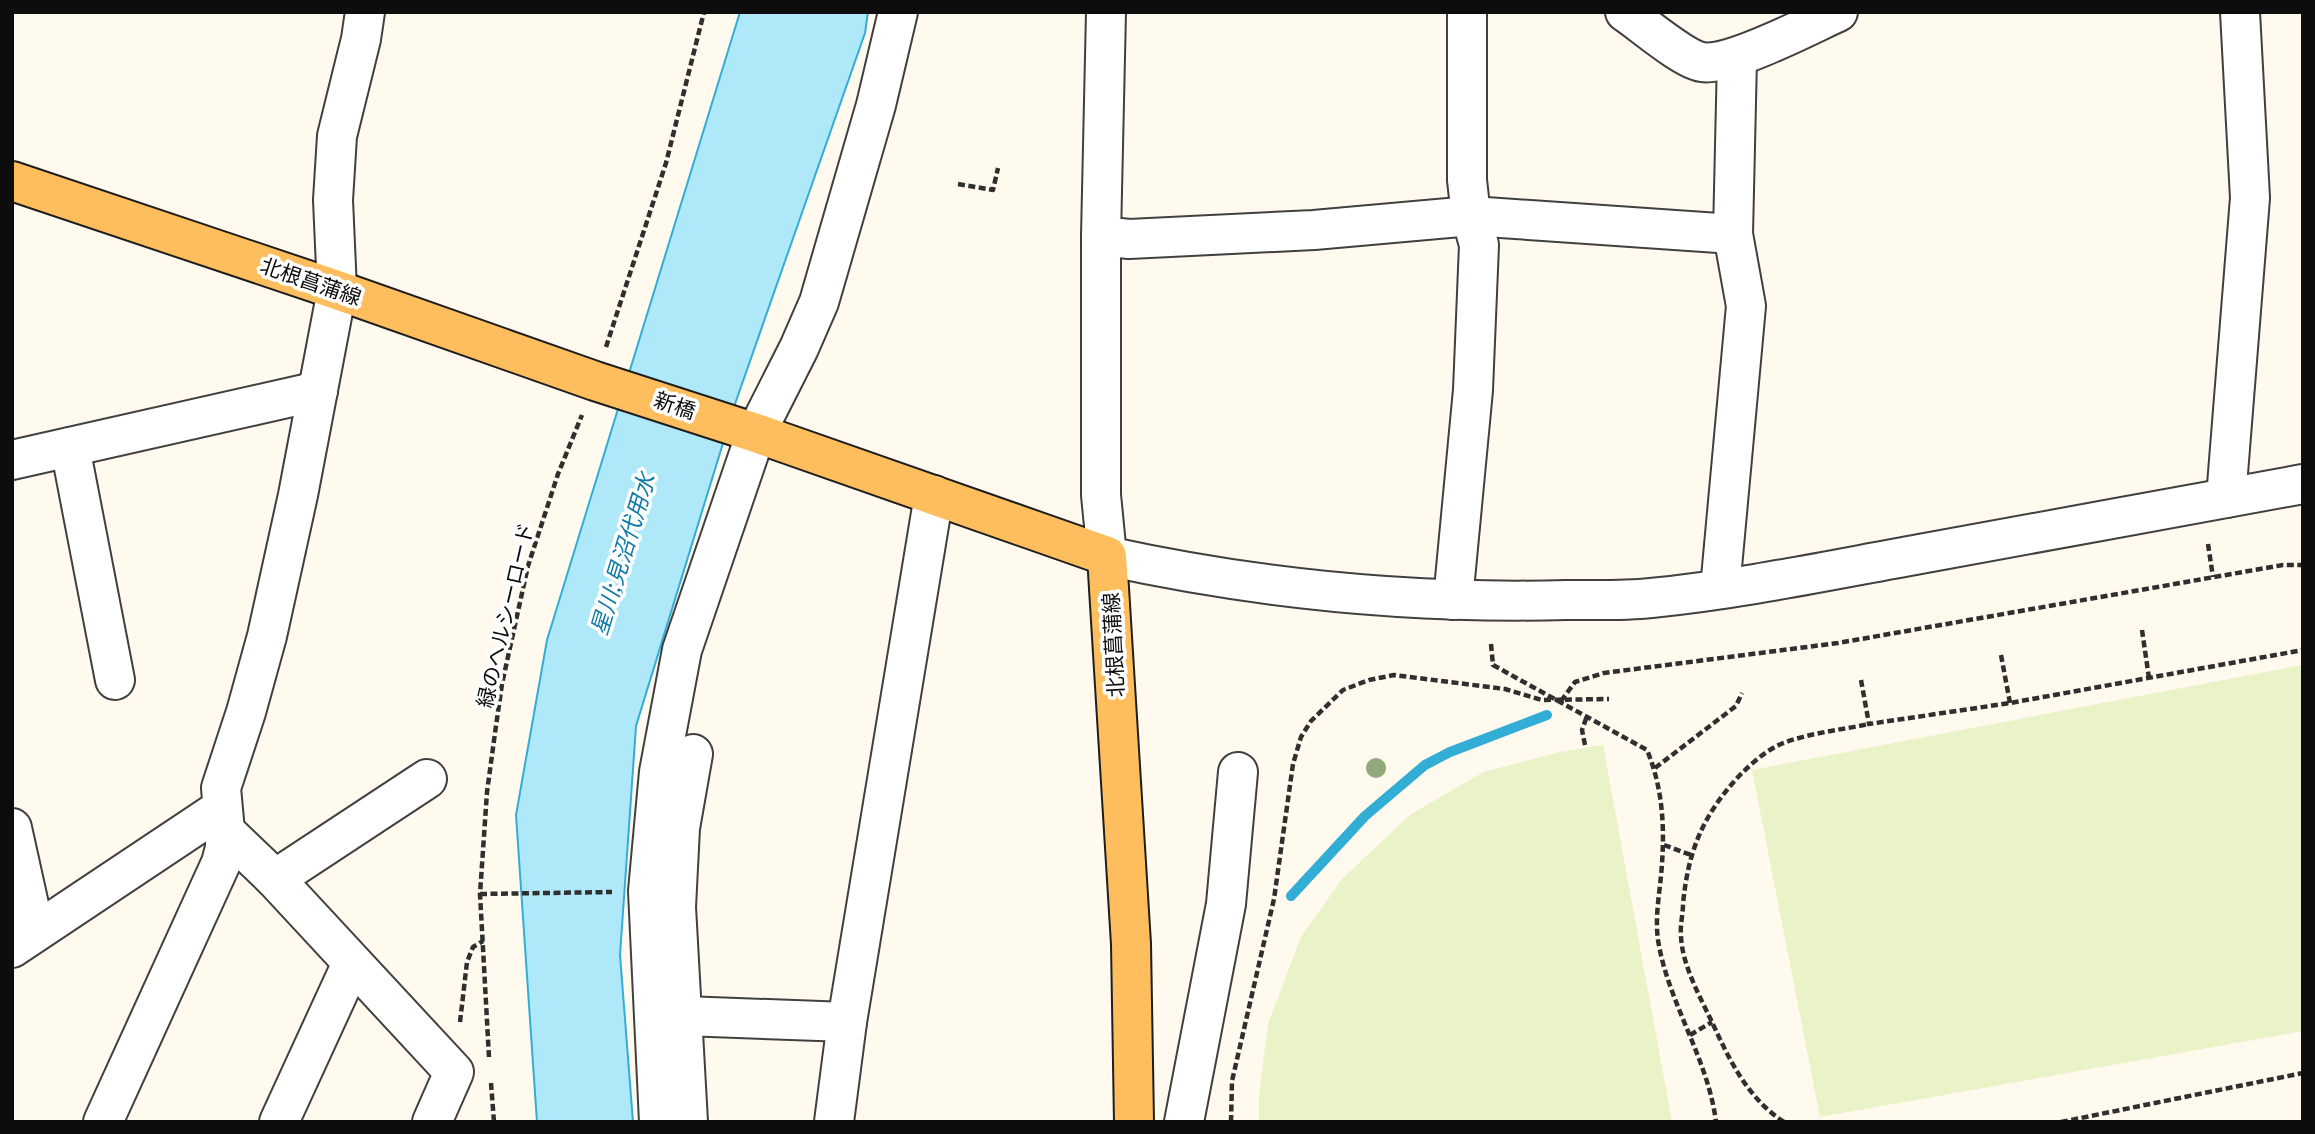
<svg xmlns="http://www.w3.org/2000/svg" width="2315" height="1134" font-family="'Noto Serif','Noto Sans JP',serif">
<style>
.pitch{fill:#eaf2c7}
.water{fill:#afe9f9;stroke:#32add5;stroke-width:2}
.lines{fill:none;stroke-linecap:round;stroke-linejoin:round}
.stream{stroke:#32add5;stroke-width:10}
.minor-casing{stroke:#404040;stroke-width:42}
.major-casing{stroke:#1e1e1e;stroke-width:42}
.path{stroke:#2f2f2f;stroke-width:4.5;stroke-dasharray:7 3.5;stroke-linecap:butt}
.minor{stroke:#fff;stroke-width:38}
.major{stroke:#ffbe5e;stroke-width:38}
.tree{fill:#91aa79}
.labels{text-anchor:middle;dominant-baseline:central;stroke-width:7;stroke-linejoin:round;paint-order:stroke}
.street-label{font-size:21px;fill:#0d0d0d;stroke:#fff}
.water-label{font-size:23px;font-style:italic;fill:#107ca6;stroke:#fff}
</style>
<rect width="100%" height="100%" fill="#fff9ee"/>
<g class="pitch">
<polygon points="2302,665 2303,1031 1820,1117 1752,770"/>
<polygon points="1603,745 1672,1122 1259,1122 1259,1095 1268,1024 1301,937 1342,879 1411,814 1484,772 1560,752"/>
</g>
<polygon class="water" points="740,12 868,12 865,33 736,401 636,726 620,955 633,1122 537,1122 516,815 547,640"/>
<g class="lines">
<polyline class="stream" points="1291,896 1365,816 1425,765 1450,752 1547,715"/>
<defs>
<g id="minor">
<path d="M1106,12L1101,236V495L1107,556C1258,589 1412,604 1566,600C1594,600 1623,601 1651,598C1741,589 1831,570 1920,554C2048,531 2175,507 2303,484"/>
<path d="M1625,12C1643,24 1683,59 1702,62C1730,67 1809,25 1838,12"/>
<polyline points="1733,234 1737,58"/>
<polyline points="1101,236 1129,239 1314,230 1471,216 1733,234 1746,306 1720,589"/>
<polyline points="70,447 115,680"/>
<polyline points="12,460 318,391"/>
<polyline points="2226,498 2250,198 2240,12"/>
<polyline points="1453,600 1473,390 1479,245 1471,216 1467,180 1467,12"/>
<polyline points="12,828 35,932"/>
<polyline points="225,831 275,879 454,1072 432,1122"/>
<polyline points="275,879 427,779"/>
<polyline points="12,948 222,808"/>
<polyline points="657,1015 847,1022"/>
<polyline points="103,1122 221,863 225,848 225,831 221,788 246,712 267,636 298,495 337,290 333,200 337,136 361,39 365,12"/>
<polyline points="279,1122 352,963"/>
<polyline points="659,1122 648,891 659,772 682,650 756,433 799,348 819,302 876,105 898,12"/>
<polyline points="688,1122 676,907 680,828 693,754"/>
<polyline points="834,1122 847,1022 934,495"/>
<polyline points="1184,1122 1226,904 1238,772"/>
</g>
<polyline id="major" points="12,181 337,290 595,381 756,433 1107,556 1131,944 1134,1122"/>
</defs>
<use href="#minor" class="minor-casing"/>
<use href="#major" class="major-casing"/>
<g class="path">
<polyline points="958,184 993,190 998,168"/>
<polyline points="606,347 666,163 704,12"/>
<polyline points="2208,544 2213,577"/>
<polyline points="2142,630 2149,678"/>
<path d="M1491,644L1493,665L1647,750C1664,791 1665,833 1661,876C1659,896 1655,919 1658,940C1668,1003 1708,1058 1716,1122"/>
<polyline points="2001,655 2010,703"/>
<polyline points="1861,680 1869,724 2010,703 2303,650"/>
<polyline points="1561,701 1575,682 1604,673 1838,643 2283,565 2303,565"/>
<polyline points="1585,745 1582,730 1587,716"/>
<polyline points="1655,768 1736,706 1742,693"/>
<polyline points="1664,845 1691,855"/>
<polyline points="480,894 612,892"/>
<polyline points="460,1022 467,962 473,947 483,941"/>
<polyline points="1690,1035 1712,1022"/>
<polyline points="489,1057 480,894 487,792 495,733 502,684 528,566 558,474 582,415"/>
<polyline points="491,1083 494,1122"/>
<polyline points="1231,1122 1232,1081 1274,899 1293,764 1301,737 1311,721 1343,690 1369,680 1394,675 1505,689 1542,700 1609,699"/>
<path d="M1784,1122C1747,1098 1729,1059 1711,1020C1699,995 1682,964 1681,936C1680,925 1683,914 1683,904C1688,851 1703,815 1739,776C1751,764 1765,751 1781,744C1808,733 1841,730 1869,724"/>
<polyline points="2061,1122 2303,1073"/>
</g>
<use href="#minor" class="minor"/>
<use href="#major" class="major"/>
</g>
<circle class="tree" cx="1376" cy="768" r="10"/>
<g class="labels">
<g class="street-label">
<text transform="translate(311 281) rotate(19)">北根菖蒲線</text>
<text transform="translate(675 405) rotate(19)">新橋</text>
<text transform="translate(505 615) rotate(-77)">緑のヘルシーロード</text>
<text transform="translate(1113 645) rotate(-93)">北根菖蒲線</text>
</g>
<g class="water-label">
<text transform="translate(622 554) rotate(-73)">星川;見沼代用水</text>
</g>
</g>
<rect width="2315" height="1134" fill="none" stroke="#0d0d0d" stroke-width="28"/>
</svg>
